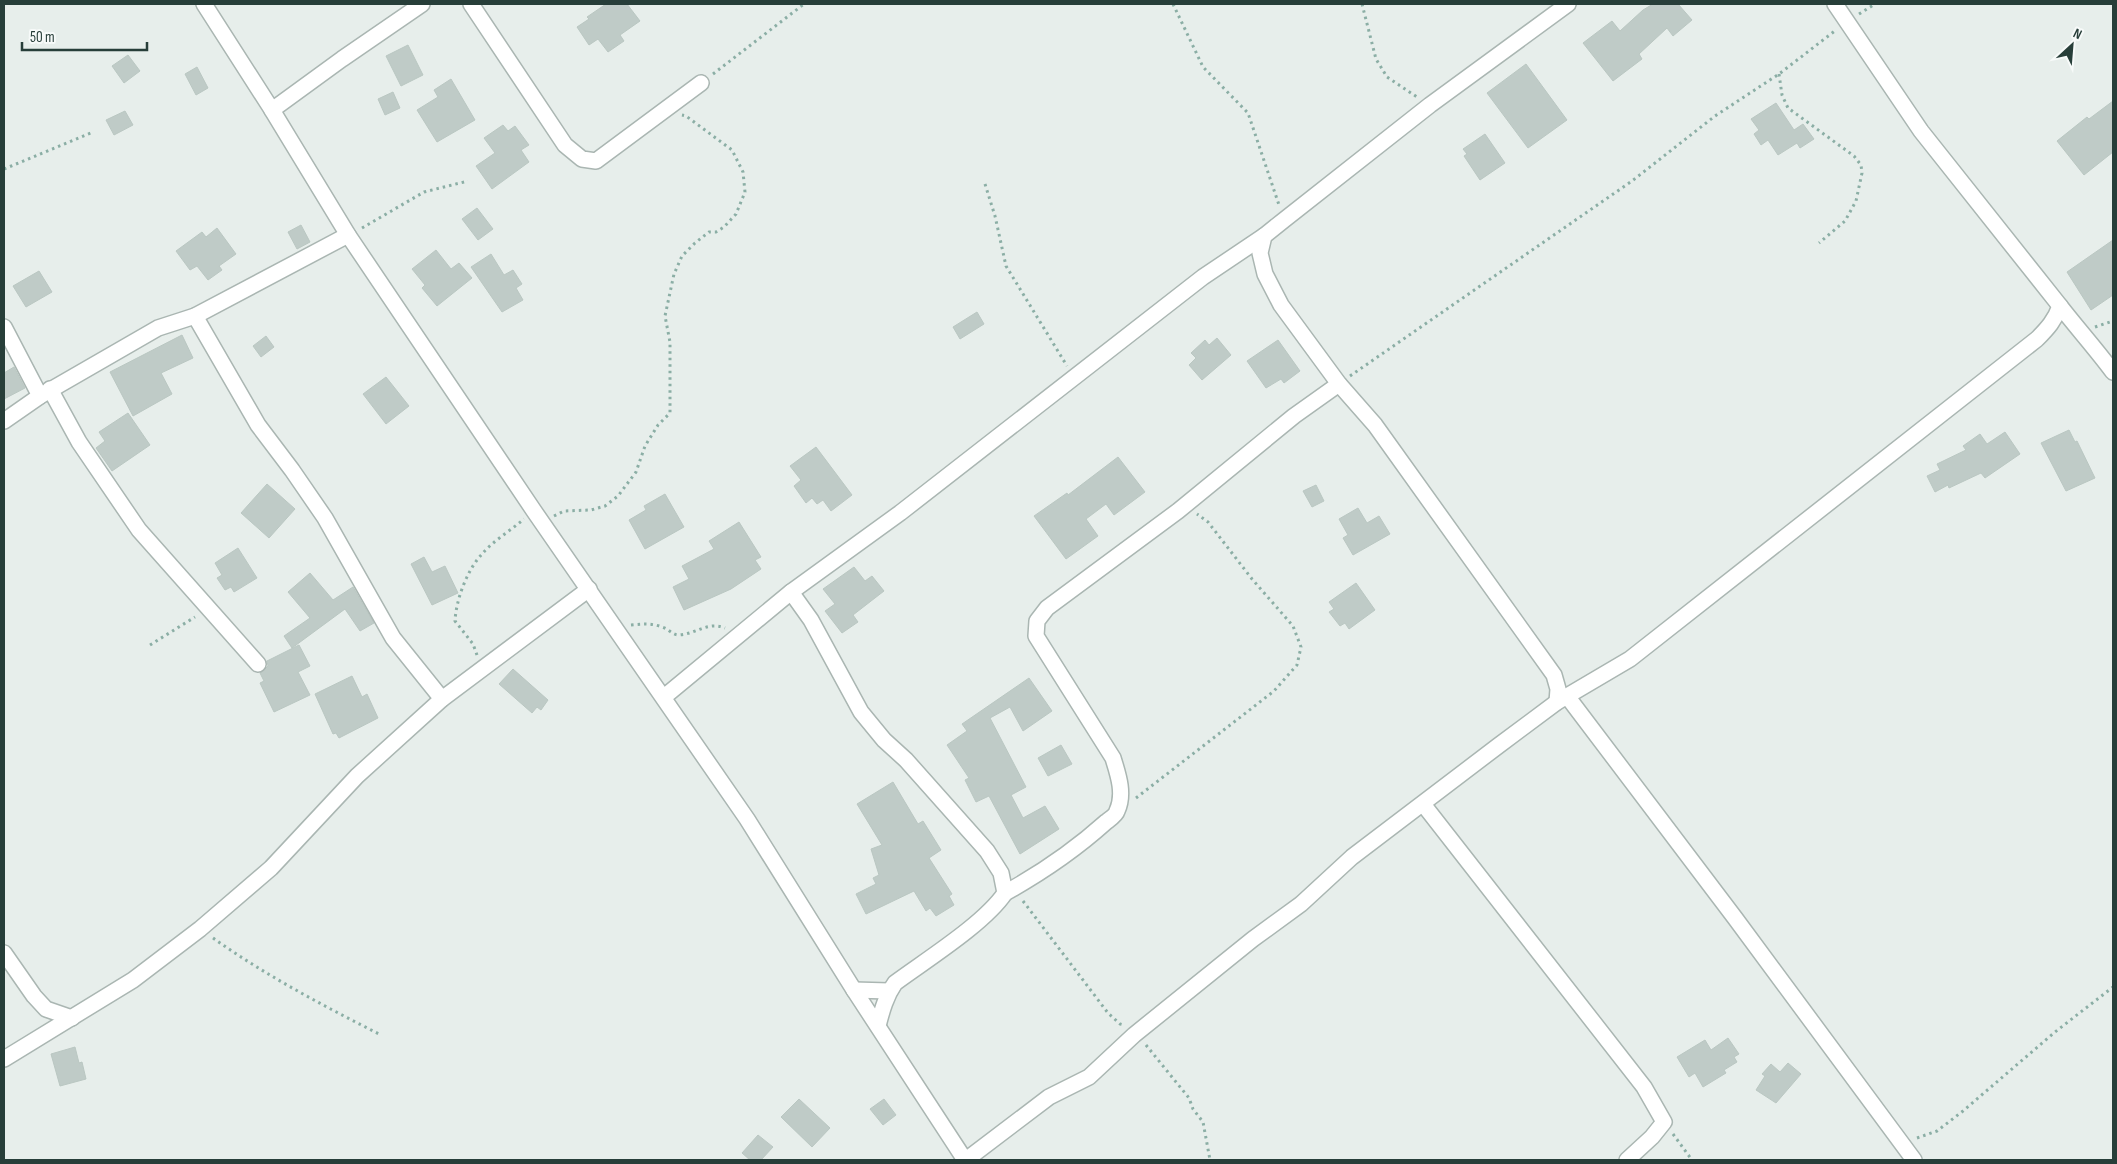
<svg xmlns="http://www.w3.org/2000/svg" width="2117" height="1164" font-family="'Sofia Sans Condensed',sans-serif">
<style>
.building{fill:#bfcbc7;stroke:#bac7c2}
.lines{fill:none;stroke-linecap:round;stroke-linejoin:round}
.minor-casing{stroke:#aab6b2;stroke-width:18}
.path{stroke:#8baea5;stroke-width:3;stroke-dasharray:2.5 4;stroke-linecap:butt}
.minor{stroke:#fff;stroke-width:15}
</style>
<rect width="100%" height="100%" fill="#e7eeeb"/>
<g class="building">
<polygon points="606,4 627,4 640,21 620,35 624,41 608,52 598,39 589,45 577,27 589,19 587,17"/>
<polygon points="1653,4 1678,4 1692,20 1673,36 1667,28 1639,54 1642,59 1613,81 1583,43 1612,21 1620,31 1643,10"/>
<polygon points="408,45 423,75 401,86 386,56"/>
<polygon points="128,55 140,71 124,83 112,66"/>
<polygon points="1526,64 1567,120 1528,148 1487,93"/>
<polygon points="197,67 208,88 196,95 185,74"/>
<polygon points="451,79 475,120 437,142 417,110 438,97 434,90"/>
<polygon points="393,92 400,108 385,115 378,99"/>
<polygon points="2113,101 2113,152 2084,175 2057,141 2087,117 2089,119"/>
<polygon points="1776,103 1794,130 1803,124 1814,139 1800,148 1797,143 1778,155 1768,140 1761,145 1754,134 1759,130 1751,119"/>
<polygon points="125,111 133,125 114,135 106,120"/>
<polygon points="503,125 508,131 515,126 529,145 521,150 529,162 492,189 476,166 495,153 484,138"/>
<polygon points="1485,134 1505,163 1480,180 1464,156 1467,154 1463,149"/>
<polygon points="477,208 493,229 478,240 462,219"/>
<polygon points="301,225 310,242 297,249 288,232"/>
<polygon points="217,228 236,254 219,266 222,270 208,280 197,266 190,270 176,251 202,232 206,237"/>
<polygon points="2113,240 2113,295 2091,310 2067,272"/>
<polygon points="436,250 451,269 459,263 472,278 437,306 422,288 425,285 412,269"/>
<polygon points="491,254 504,275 513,270 522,284 516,288 523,300 502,312 471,267"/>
<polygon points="39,271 52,292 26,307 13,286"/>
<polygon points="977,312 984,324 960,339 953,327"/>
<polygon points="182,335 193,358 161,373 172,394 133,416 110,372"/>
<polygon points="266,336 274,347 261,357 253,346"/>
<polygon points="1217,338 1231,355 1202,380 1189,365 1196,358 1191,353 1205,340 1209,345"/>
<polygon points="1278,340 1300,371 1284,383 1281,379 1266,388 1247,361"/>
<polygon points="14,367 25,388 4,399 4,373"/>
<polygon points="386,377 409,406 386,424 363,394"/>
<polygon points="128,413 150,445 112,471 96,448 105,441 99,432"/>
<polygon points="2069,430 2075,442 2077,441 2095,478 2066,491 2041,443"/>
<polygon points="2005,432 2020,454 1985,478 1981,473 1949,488 1948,485 1935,492 1927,476 1940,470 1937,464 1966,450 1963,446 1980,434 1987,444"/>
<polygon points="816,447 852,495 831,511 823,500 817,504 812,498 806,503 794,486 801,480 790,466"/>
<polygon points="1118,457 1145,492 1114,515 1106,504 1086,519 1098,536 1066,559 1034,516 1067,493 1068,495"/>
<polygon points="267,484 295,509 269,538 241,513"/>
<polygon points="1316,485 1324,501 1312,507 1303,491"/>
<polygon points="665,494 684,527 645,549 629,520 646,510 644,506"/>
<polygon points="1358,508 1367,523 1379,516 1390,534 1353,555 1343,538 1348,535 1339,519"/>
<polygon points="739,522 761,557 755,560 761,569 731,589 684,610 673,587 689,579 682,566 714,549 709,541"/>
<polygon points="238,548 257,578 234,592 231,587 225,590 217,578 222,575 215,563"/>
<polygon points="424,557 432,572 445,566 458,593 432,605 411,564"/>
<polygon points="854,567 865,581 872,576 884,591 853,615 858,622 842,633 825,611 835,604 823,589"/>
<polygon points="310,573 333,600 353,587 374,623 360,631 345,609 292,648 284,636 310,618 288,592"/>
<polygon points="1356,583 1375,610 1349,629 1345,623 1340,626 1329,612 1334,609 1329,602"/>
<polygon points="299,645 310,666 298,672 310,695 274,712 260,683 264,681 260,673 268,666 267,661"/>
<polygon points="513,669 548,700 541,710 537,707 532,713 499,684"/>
<polygon points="352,676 362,697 367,694 378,718 339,738 336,733 333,734 315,694"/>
<polygon points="1029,678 1052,711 1023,731 1010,707 990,718 1026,787 1011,795 1023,818 1045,806 1059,829 1020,854 989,796 976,802 965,780 969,778 947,745 967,731 962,724"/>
<polygon points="1061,745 1072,764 1048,776 1038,758"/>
<polygon points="893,782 918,824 923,821 941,850 929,858 952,894 949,896 954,905 936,916 930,908 926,911 914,891 866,914 856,894 876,884 873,878 879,875 871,849 882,845 857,804"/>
<polygon points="1728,1038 1739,1054 1734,1057 1737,1062 1724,1070 1726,1073 1703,1087 1695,1073 1689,1077 1677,1057 1705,1040 1711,1050"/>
<polygon points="75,1047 79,1063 82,1062 86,1079 60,1086 51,1054"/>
<polygon points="1788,1063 1801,1074 1776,1103 1756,1090 1765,1076 1762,1074 1771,1064 1780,1072"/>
<polygon points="799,1099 830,1128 812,1147 781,1117"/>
<polygon points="884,1099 896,1115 883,1125 870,1109"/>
<polygon points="758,1135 773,1147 761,1160 750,1160 742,1153"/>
</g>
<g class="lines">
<defs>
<g id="minor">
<polyline points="204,4 272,110 348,235 534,511 747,819 854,990 965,1160"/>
<polyline points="471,4 565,145 582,159 596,161 701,83"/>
<polyline points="272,110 342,59 422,4"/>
<path d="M2060,306C2077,328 2096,349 2113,372"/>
<polyline points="195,316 258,425 292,470 325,518 393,638 442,699"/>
<polyline points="4,327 40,396"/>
<polyline points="50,389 79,442 139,530 258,664"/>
<polyline points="4,421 40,396 158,328 195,316 348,235"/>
<path d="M791,592L811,620L861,712L884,740L906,760L987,851L1001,873L1005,893C984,924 926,960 895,983C886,996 882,1010 878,1026"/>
<polyline points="1567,696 1735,918 1914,1160"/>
<polyline points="664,697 791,592 900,513 1203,277 1264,236"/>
<polyline points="1557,702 1558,689 1554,675 1375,425 1339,384 1281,305 1265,274 1260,253 1264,236 1284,220 1430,105 1568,4"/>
<polyline points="1423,804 1644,1087 1664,1122 1652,1137 1627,1160"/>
<path d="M1005,893C1041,873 1076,849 1106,822C1110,819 1116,815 1117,811C1125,794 1118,774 1113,758L1036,636L1037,621L1047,608L1178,511L1294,416L1339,384"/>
<polyline points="4,953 34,996 46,1009 72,1018"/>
<polyline points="854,990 889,991"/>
<polyline points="4,1059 133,980 200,929 271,868 357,776 442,699 589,589"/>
<path d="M966,1160L1049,1097L1089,1077L1134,1035L1253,939L1301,904L1352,857L1498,746L1557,702L1630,659L2037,339C2048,328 2055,320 2060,306L1921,131L1835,4"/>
</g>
</defs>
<use href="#minor" class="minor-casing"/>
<g class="path">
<polyline points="1173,4 1203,67 1248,113 1279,205"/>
<polyline points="1362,4 1376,59 1387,77 1417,97"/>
<polyline points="1859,14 1875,4"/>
<polyline points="713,74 804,4"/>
<polyline points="1779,74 1782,95 1788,108 1854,156 1861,165 1862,173 1856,201 1845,221 1819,243"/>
<polyline points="4,169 93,132"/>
<polyline points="985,184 995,216 1006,266 1067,366"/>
<polyline points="362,228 424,192 468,181"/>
<polyline points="2095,327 2113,321"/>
<polyline points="1350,376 1632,181 1715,116 1779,74 1836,30"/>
<polyline points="554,516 564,511 591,510 605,506 618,496 636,472 645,446 658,425 670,413 670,342 665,316 674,274 682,256 695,243 709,232 716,232 724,227 736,214 745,192 743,172 732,150 686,116 682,115"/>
<path d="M631,625C642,624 652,623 662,627C669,629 672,635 679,635C696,634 708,621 725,628"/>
<polyline points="150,645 195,617"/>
<path d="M477,655L473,644L455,621C456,600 467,570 482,554C493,541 510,531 524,519"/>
<polyline points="1136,798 1274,691 1297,665 1301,647 1293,626 1252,579 1208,522 1197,514"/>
<polyline points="1023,901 1108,1013 1120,1024 1124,1025"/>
<path d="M213,938C265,975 322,1005 379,1034"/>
<polyline points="1146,1045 1189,1098 1193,1109 1203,1122 1210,1160"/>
<polyline points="1673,1134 1692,1160"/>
<polyline points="1917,1138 1937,1131 1963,1111 2055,1032 2113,987"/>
</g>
<use href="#minor" class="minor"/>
</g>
<rect width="2117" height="1164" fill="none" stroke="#273e39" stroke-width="10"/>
<g transform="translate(2072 45) rotate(26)" stroke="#f7faf9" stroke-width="4" paint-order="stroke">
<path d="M0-4L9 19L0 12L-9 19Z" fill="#273e39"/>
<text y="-8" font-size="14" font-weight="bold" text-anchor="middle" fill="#273e39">N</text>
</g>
<path d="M22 42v8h125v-8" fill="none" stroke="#273e39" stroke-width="2.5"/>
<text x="30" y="42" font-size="15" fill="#273e39" stroke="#f7faf9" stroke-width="4" paint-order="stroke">50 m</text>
</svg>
